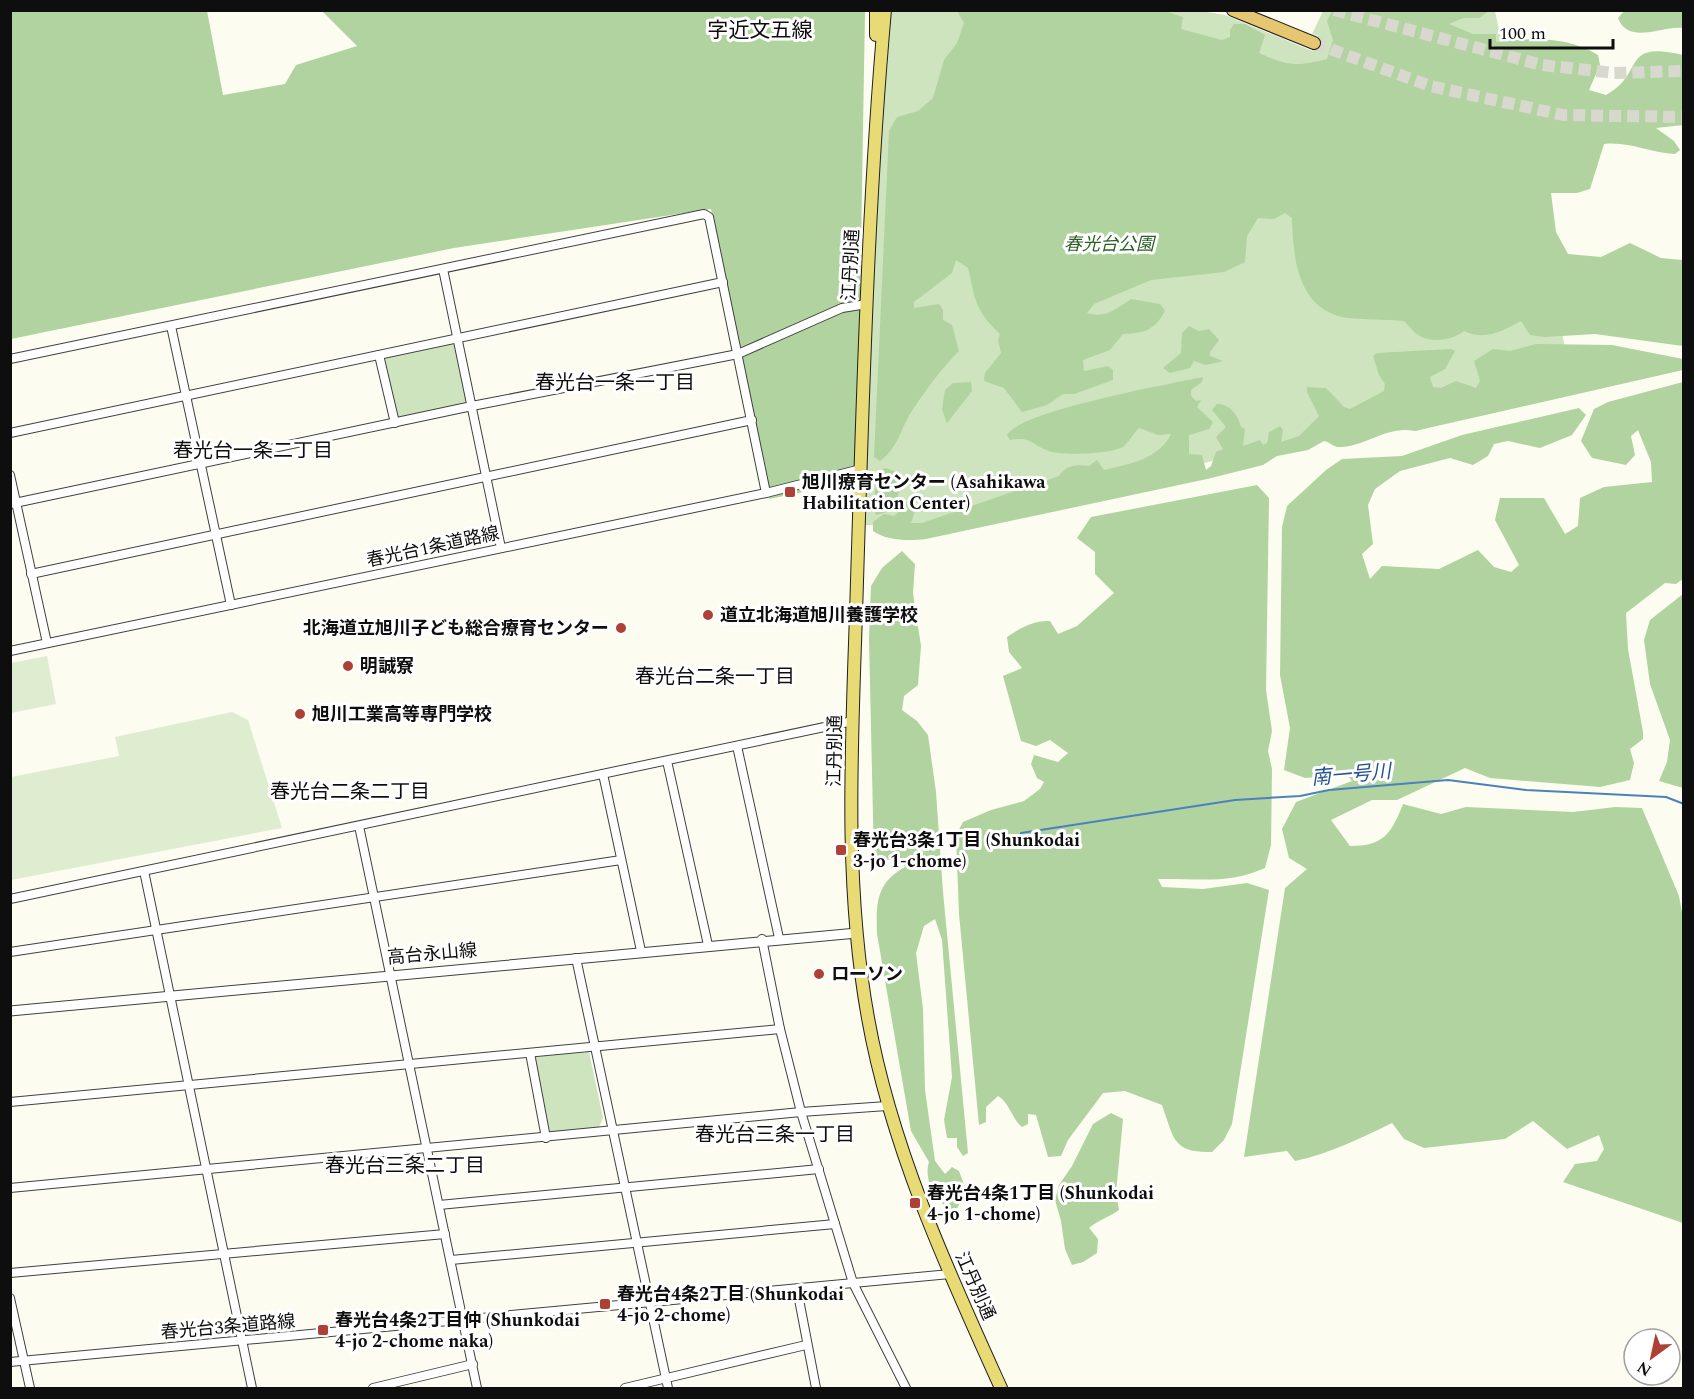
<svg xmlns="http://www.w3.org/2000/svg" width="1694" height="1399" font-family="Spectral,'Noto Sans JP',serif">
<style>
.green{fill:#cde4be}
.forest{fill:#b0d39f}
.pitch{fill:#deeccf}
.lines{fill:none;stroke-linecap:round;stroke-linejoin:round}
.stream{stroke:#4b81bd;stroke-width:2}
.trunk-tunnel{stroke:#d9d8cf;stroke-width:12;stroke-dasharray:12 6;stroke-linecap:butt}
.minor-casing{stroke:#414141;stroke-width:10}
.tertiary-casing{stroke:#414141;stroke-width:11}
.primary-casing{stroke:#1f1f1f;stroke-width:14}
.trunk-casing{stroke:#1f1f1f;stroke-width:14}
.minor{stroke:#fff;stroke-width:8}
.tertiary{stroke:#fff;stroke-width:9}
.primary{stroke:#e8db76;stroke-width:12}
.trunk{stroke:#e6c670;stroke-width:12}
.poi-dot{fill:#ae4036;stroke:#fff;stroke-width:2}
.labels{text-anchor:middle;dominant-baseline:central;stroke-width:6;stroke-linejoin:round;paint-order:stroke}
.park-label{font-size:18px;font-style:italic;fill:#2a5e26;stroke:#fff}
.street-label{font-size:18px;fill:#0e0e0e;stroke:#fff}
.poi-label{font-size:18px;font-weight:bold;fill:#0e0e0e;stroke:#fff;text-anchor:start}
.neighbourhood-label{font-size:20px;fill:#0e0e0e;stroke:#fff}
.water-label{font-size:20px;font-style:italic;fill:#265491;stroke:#fff}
.quarter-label{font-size:21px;fill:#0e0e0e;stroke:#fff}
</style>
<rect width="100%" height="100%" fill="#fdfcf1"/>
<g class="green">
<polygon points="889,11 1201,11 1225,15 1312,51 1318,36 1312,34 1323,11 1495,11 1572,381 920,526 863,525 881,91"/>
<polygon points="458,338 472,406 395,423 379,355"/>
<polygon points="589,1052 603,1118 599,1127 549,1134 535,1057"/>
</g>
<g class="forest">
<path d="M1625,10L1683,11V28C1663,25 1629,46 1618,18Z"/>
<polygon points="10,11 207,11 223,95 285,84 296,65 357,46 322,11 865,11 857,481 769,499 711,209 454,248 11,339"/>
<path d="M957,11H1165L1183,17L1181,29L1222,40L1230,37V30L1234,24H1245L1265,35L1259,53C1287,66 1297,67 1327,59L1333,40L1327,21L1332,11H1489L1479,18H1463L1449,24L1473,34H1496V42C1531,38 1567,36 1598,55L1600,65L1589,90L1606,95C1646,74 1619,40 1683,55V125L1656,128L1674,141L1680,150L1675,154C1651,153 1628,141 1604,144L1590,189L1577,193H1551L1556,232L1568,254L1601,257L1630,243L1661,258L1683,260V346L1595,334L1544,337L1530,335L1521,321C1502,331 1486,341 1464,331C1454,339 1435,343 1422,337C1416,335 1409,326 1404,321C1385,319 1366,320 1348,318C1297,311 1293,257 1292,218L1285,213L1274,219L1258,218L1247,236L1245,262L1224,272L1151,280L1094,304L1087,313C1105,319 1116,309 1131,299L1160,304L1165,311C1154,331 1144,333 1123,334L1110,350L1083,360L1084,371L1108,366L1113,370V380L1074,394H1063L1047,405L1022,412L1004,388L984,381L985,373L1001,353L998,340L1000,334C974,309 976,301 968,268L956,260L952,273L914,302V308L939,304L943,310V320L952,325L959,351C941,369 924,392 910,414C900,431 897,449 880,461L874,457L889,131L897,117L918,111L933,98L944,60L957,43L964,23Z"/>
<polygon points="1189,326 1199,331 1209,329 1219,340 1210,352 1210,356 1223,361 1206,365 1194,361 1190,368 1170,373 1163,368 1181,353 1182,333"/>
<path d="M1536,344L1612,345L1683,359V370L1415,431C1388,425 1368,445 1341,447C1334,448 1330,442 1324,441L1308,450L1277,456L1263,465L1207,479L926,539C909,541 887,541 873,531V522L884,514L894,516L900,511L901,503L912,501L917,505L911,523H922L1059,476C1066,465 1077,464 1089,466L1097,460L1104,470C1130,464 1159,459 1171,434L1158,435L1139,428C1133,434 1129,442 1124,446C1115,454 1061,456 1049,451C1031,445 1032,436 1010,440L1007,435C1020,411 1169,384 1203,377L1202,382L1191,390V396L1196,401L1201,400L1197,407L1213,422L1209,429L1189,435V454L1202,455L1206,470L1211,466L1216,452L1223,449L1216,437L1226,427L1212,410L1217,404C1230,404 1238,415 1241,427L1245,429L1243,446L1260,440L1263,445L1267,443L1269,432L1280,426L1283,430L1281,442L1299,436L1319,416L1307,392V387L1326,388L1344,407L1350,409L1384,391L1385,384L1379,375L1373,356L1377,353L1451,349L1455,351L1445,369L1430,377L1433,387L1441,388L1456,381L1476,388L1480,381L1474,361L1493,349L1510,351Z"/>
<polygon points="971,382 972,391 947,423 942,409 945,390 953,383"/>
<path d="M1683,382V579L1676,584L1665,583L1626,613L1628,649L1643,732V739L1630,749L1634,763L1630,780L1600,787L1490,778L1465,768L1397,800H1372L1331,820L1350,846C1384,846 1391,834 1403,804L1441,814L1466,807L1573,812L1615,807L1642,808L1679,896L1683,918V1223L1563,1182L1575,1164L1597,1161L1604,1149L1599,1135L1567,1149L1533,1121L1505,1139L1424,1148L1404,1139L1392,1123C1361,1138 1329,1154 1295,1161L1287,1151L1244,1157L1285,888L1307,869L1289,858L1282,829L1296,802L1352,781L1347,775L1305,778L1284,770L1290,728L1280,675L1282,527L1287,506L1326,470L1342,459L1402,456L1462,435L1579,408L1586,415L1572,435L1540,448L1508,441L1494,444L1488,456L1473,465L1450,458L1400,471L1375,489L1368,505L1373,544L1362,554L1370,579L1382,566L1439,569L1478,550L1494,567L1511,572L1519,565L1495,520L1500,498H1544L1565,534L1578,526L1580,498L1604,487L1652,482L1651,462L1638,430L1631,436L1635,455L1626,465L1592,458L1581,441L1594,409L1608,402Z"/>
<polygon points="885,468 897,472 901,484 894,510 876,515 873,504 878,473"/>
<path d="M1257,485L1269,498L1266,690L1272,731L1268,751L1272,769L1271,845L1265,868C1227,885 1197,878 1158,879L1162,887L1203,889L1247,883L1269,890L1232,1124L1224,1140L1212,1152C1172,1153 1174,1138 1162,1105L1125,1091L1103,1093L1068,1140L1061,1156L1048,1157L1036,1115L1028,1114V1124L1022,1127C1011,1118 1010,1103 998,1096L986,1107V1122L979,1125L959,914L956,835L963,822L991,810L1024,801L1040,789L1044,782L1037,778L1031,764L1034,755L1058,762L1068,753L1050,740L1036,746L1021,741L1003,676L1022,668L1009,652L1007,637C1020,628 1034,620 1050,621L1058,634L1077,626L1114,593L1095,574V552L1077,538L1091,517Z"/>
<path d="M902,551L915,564L913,593L921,646L918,685L904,696L902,710L917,721L928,735L936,792L943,892L968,1153L963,1156L957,1147V1138H947L944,1120L952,1077L942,940L935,919L924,926L916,953L923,1009L925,1090L935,1161L945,1174L952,1167L959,1171L966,1190L956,1211C937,1206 923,1181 929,1162L911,1131L877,934C876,903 876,883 905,867L900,860H874L869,639L871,586L882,568Z"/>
<polygon points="1683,594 1684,594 1683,788 1659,781 1667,762 1670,740 1650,684 1644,640 1650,620"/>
<path d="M1111,1113L1123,1119L1116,1193L1119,1210C1108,1218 1098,1220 1089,1228L1098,1239L1097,1253L1083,1262L1072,1265L1065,1249L1061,1221L1055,1200L1059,1185L1072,1166L1093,1124Z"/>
</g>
<g class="pitch">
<polygon points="47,656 56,704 11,713 11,663"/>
<polygon points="232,712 248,720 282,828 11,880 11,777 119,756 115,737"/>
</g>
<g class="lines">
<polyline class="stream" points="1021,833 1235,800 1300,796 1329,790 1448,780 1526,790 1666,797 1684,804"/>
<g class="trunk-tunnel">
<polyline points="1334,10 1542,65 1614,73 1684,71"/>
<polyline points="1314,43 1430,86 1563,115 1684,117"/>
</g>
<defs>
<g id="minor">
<polyline points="443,269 501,548"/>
<polyline points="171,326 231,605"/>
<polyline points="379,355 395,423"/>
<polyline points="10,359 704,214 709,217 766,493"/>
<polyline points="10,433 723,282"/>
<polyline points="10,475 47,643"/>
<polyline points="10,504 472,406 738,354 842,308 867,304"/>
<polyline points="31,574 752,420"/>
<polyline points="10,651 766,493 861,469"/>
<polyline points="737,746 779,938"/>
<polyline points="667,761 708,945"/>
<polyline points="603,774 641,951"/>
<polyline points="359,826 477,1388"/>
<polyline points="144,871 252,1388"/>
<polyline points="10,899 853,721"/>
<polyline points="762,939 780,1029 801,1112 853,1283 906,1388"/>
<polyline points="10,952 621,860"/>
<polyline points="576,958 668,1388"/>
<polyline points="530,1053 546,1138"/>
<polyline points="10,1102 780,1029"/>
<polyline points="10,1188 801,1112 887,1106"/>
<polyline points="439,1205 819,1169"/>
<polyline points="451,1260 835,1224"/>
<polyline points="10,1273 445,1234"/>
<polyline points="797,1289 816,1388"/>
<polyline points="10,1298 30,1388"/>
<polyline points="10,1362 950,1274"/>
<polyline points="373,1388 473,1364"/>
<polyline points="625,1388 806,1345"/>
</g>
<polyline id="tertiary" points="10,1011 857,933"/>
<g id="primary">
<polyline points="876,10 876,35"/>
<path d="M885,10C868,200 863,391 857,581C853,727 842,874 868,1018C891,1147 947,1269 1001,1388"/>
</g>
<polyline id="trunk" points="1233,10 1314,43"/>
</defs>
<use href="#minor" class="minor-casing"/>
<use href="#tertiary" class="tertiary-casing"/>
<use href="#primary" class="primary-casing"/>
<use href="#trunk" class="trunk-casing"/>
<use href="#minor" class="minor"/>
<use href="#tertiary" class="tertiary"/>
<use href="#primary" class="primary"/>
<use href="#trunk" class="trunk"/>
</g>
<g class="poi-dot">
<rect x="784" y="486" width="12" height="12" rx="3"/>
<circle cx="708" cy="615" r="6"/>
<circle cx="621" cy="628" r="6"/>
<circle cx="348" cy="666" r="6"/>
<circle cx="300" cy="714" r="6"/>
<rect x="835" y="844" width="12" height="12" rx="3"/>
<circle cx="819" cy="974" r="6"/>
<rect x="909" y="1197" width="12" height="12" rx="3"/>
<rect x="599" y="1298" width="12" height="12" rx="3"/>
<rect x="317" y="1324" width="12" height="12" rx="3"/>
</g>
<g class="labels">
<g class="park-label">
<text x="1109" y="244">春光台公園</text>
</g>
<g class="street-label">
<text transform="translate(851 265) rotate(-87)">江丹別通</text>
<text transform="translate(433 547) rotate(-12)">春光台1条道路線</text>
<text transform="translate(835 751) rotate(-89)">江丹別通</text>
<text transform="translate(432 954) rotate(-5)">高台永山線</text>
<text transform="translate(975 1286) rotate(66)">江丹別通</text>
<text transform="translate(228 1327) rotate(-5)">春光台3条道路線</text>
</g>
<g class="poi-label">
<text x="802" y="482">旭川療育センター (Asahikawa<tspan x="802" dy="21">Habilitation Center)</tspan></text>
<text x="720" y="615">道立北海道旭川養護学校</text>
<text x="609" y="628" text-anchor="end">北海道立旭川子ども総合療育センター</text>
<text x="360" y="666">明誠寮</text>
<text x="312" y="714">旭川工業高等専門学校</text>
<text x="853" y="840">春光台3条1丁目 (Shunkodai<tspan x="853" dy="21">3-jo 1-chome)</tspan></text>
<text x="831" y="974">ローソン</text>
<text x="927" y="1193">春光台4条1丁目 (Shunkodai<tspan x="927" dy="21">4-jo 1-chome)</tspan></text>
<text x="617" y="1294">春光台4条2丁目 (Shunkodai<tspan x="617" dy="21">4-jo 2-chome)</tspan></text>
<text x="335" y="1320">春光台4条2丁目仲 (Shunkodai<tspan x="335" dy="21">4-jo 2-chome naka)</tspan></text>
</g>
<g class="neighbourhood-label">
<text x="615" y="383">春光台一条一丁目</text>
<text x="253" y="451">春光台一条二丁目</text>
<text x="715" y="677">春光台二条一丁目</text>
<text x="350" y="792">春光台二条二丁目</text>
<text x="775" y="1135">春光台三条一丁目</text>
<text x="405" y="1166">春光台三条二丁目</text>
</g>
<g class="water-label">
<text transform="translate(1351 775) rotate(-5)">南一号川</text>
</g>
<g class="quarter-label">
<text x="760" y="31">字近文五線</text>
</g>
</g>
<rect width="1694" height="1399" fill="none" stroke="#0e0e0e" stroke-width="24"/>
<g transform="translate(1652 1357) rotate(213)"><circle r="28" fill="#ffffff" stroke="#9f9f9f" stroke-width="1.5"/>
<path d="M0-4.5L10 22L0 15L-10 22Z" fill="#ae4036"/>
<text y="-9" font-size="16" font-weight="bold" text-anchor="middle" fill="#0e0e0e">N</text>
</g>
<path d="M1490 39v9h123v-9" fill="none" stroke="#0e0e0e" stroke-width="3"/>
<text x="1499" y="39" font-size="18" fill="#0e0e0e" stroke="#ffffff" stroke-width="4.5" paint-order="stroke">100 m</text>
</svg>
